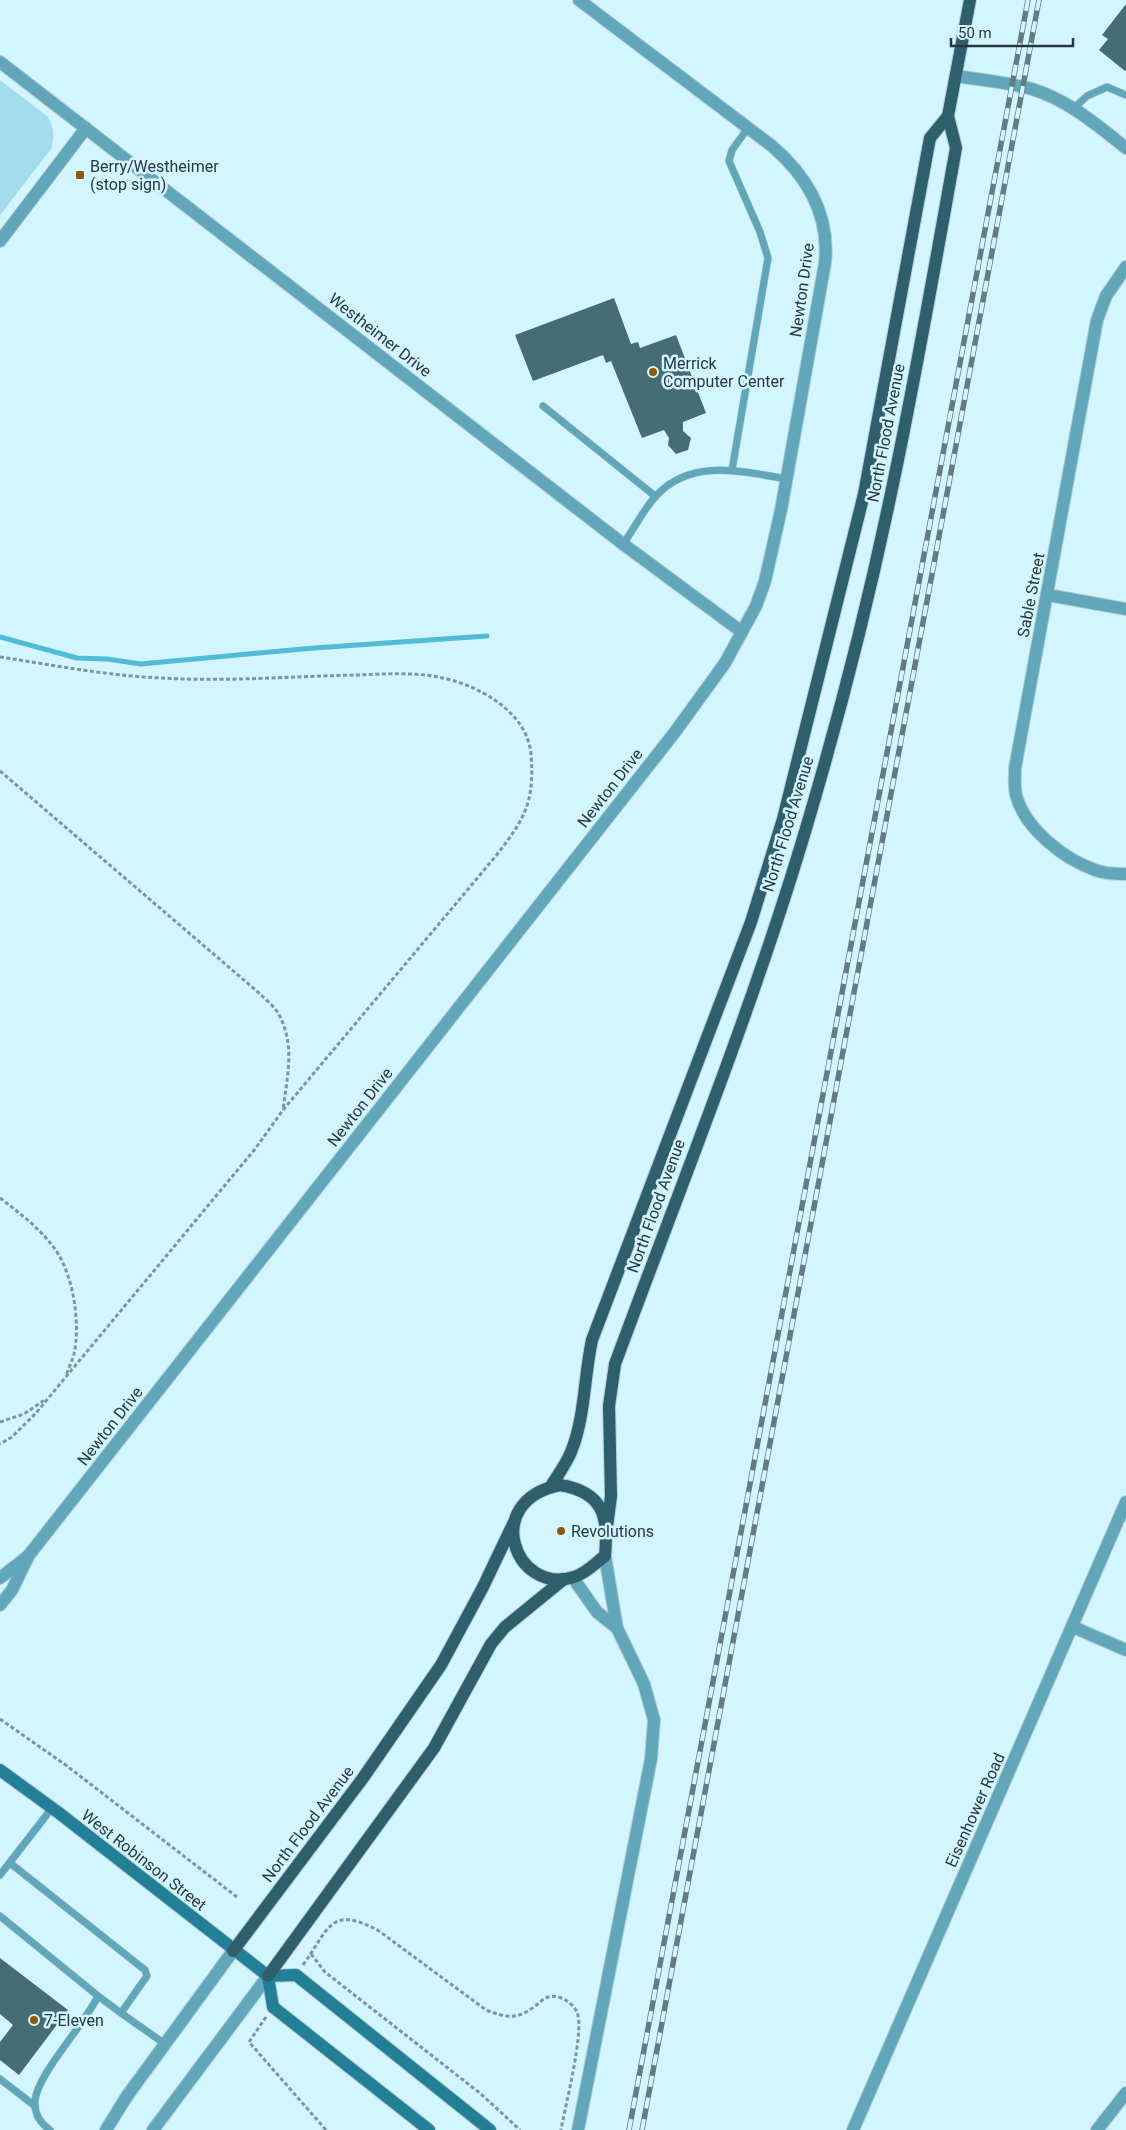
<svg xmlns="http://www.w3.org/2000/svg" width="1126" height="2130" font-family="Roboto,sans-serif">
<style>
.green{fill:#a2dced}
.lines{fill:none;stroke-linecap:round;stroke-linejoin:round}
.stream{stroke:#50bcd8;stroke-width:5}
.building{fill:#456c77}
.service-casing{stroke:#b1cfd8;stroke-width:8}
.minor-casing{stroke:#b1cfd8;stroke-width:14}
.tertiary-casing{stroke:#b1cfd8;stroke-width:14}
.secondary-casing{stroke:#b1cfd8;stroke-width:14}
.primary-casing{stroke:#b1cfd8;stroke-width:14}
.path{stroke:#7c969d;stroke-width:3;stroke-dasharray:4 2.5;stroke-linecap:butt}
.service{stroke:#62a6ba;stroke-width:7}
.minor{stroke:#62a6ba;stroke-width:12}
.tertiary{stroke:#62a6ba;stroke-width:12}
.secondary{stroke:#227f96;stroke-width:12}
.primary{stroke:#2f5f6c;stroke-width:12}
.rail-casing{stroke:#647b82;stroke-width:5.5}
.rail{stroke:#d3f5ff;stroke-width:4;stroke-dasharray:11;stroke-linecap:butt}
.poi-dot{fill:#8e590a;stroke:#d3f5ff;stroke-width:2}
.labels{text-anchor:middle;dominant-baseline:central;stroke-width:5;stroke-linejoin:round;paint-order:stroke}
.poi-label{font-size:16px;fill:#28393e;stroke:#d3f5ff;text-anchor:start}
.street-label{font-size:16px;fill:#28393e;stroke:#d3f5ff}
</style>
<rect width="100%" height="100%" fill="#d3f5ff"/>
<path class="green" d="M0,80L48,117C54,127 55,137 51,149L0,215Z"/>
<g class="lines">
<polyline class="stream" points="0,637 77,658 107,659 141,664 314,648 487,636"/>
</g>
<g class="building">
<polygon points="1126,4 1126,70 1125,71 1099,50 1108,39 1102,35"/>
<polygon points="614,298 631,344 638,342 640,348 676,335 706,413 683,422 683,431 691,438 688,450 676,454 668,445 669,438 664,430 642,438 611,361 606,363 603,355 533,381 515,335"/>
<polygon points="0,1958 68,2010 19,2075 0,2060 0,2042 13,2025 0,2014"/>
</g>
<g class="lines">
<defs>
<g id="service">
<polyline points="1074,108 1087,96 1107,87 1126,95"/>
<polyline points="543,406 655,496"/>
<polyline points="732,470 768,258 760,232 729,161 732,150 748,128"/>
<path d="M623,544C634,529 643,510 656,496C690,458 742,471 786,479"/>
<polyline points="10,1863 145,1970 147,1976 121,2013 98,1996"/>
<polyline points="0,1875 52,1808"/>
<path d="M0,1916L98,1996C84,2026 37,2074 35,2101C34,2114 40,2123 50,2130"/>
<polyline points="121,2013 165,2044"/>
<polyline points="0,2079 35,2106"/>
</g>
<g id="minor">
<polyline points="0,62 623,544 742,632"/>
<path d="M956,76C981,80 1007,82 1032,89C1068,100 1097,125 1126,148"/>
<polyline points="0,241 86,128"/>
<path d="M1126,267L1106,296L1097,320L1015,768C1015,777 1014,786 1016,795C1025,829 1064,859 1095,870C1105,874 1116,874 1126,874"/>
<polyline points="1048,595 1126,609"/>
<polyline points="0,1578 27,1557"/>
<polyline points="573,1578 597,1612 617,1628 605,1556"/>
<path d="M0,1605L12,1590L29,1555L675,732L725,663L756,606L765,581L781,510L825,263C830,215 808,177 772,146L579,0"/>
<polyline points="1073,1627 1126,1650"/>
<polyline points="578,2130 651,1759 654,1720 644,1684 617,1628"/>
<polyline points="853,2130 1126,1502"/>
</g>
<g id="tertiary">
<polyline points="106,2130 127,2096 233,1951"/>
<polyline points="153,2130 268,1976"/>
<polyline points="1097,2130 1126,2093"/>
</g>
<g id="secondary">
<polyline points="0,1770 59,1813 268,1976 296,1975 490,2130"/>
<polyline points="268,1976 273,2007 429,2130"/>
</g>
<g id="primary">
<path d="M560,1485C603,1492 609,1516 605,1556C595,1563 587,1573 574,1577C515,1596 480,1501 560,1485Z"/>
<path d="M551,1486C558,1475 566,1464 571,1452C585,1418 584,1377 592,1340L751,922L783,819L864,494L930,138L948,116"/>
<path d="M607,1527L611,1496L609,1406L615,1364C681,1185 753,1008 807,825C839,717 867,608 890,498C915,382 935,265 956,148L948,116L970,0"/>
<polyline points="233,1951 363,1778 441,1665 483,1587 513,1524"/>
<polyline points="268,1976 434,1748 491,1644 505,1627 564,1579"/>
</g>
</defs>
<use href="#service" class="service-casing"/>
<use href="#minor" class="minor-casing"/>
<use href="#tertiary" class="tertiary-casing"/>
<use href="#secondary" class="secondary-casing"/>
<use href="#primary" class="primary-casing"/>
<g class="path">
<path d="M0,657C53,665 108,676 162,678C227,682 293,676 359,675C384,674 413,672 438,677C477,684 527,711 531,754C535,803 524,820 495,857L283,1110L255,1149L36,1413L12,1437L0,1444"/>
<path d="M0,771L259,993C265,999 274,1006 278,1013C296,1044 287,1077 283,1110"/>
<path d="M0,1198C18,1212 37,1226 51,1244C73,1269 81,1323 74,1354C72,1362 68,1369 66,1376"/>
<polyline points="0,1422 24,1414 46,1399"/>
<polyline points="0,1719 67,1766 237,1897"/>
<polyline points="311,1954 325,1972 481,2094 520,2130"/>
<path d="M303,1965C329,1929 330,1904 379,1931L486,2010C507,2018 517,2020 535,2006C539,2003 543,1999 548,1997C559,1994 572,2002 577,2012C585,2030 565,2107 561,2130"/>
<polyline points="266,2017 249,2042 326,2130"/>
</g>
<use href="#service" class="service"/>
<use href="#minor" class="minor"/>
<use href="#tertiary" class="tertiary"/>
<use href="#secondary" class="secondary"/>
<use href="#primary" class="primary"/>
<defs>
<g id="rail">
<polyline points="629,2130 1028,0"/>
<polyline points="642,2130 1039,0"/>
</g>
</defs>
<use href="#rail" class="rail-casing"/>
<use href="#rail" class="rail"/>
</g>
<g class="poi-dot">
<rect x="75" y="170" width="10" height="10" rx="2.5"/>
<circle cx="653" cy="372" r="5"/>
<circle cx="561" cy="1531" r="5"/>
<circle cx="34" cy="2020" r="5"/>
</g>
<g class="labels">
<g class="poi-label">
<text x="90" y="166">Berry/Westheimer<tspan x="90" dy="18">(stop sign)</tspan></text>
<text x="663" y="363">Merrick<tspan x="663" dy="18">Computer Center</tspan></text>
<text x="571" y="1531">Revolutions</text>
<text x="44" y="2020">7-Eleven</text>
</g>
<g class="street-label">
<text transform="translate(802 290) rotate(-82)">Newton Drive</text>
<text transform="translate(380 335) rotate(38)">Westheimer Drive</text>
<text transform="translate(886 433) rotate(-79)">North Flood Avenue</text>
<text transform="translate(1031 595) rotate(-79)">Sable Street</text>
<text transform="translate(610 788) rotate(-52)">Newton Drive</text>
<text transform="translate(788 824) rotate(-73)">North Flood Avenue</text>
<text transform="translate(360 1107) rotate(-52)">Newton Drive</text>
<text transform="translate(656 1206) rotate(-70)">North Flood Avenue</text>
<text transform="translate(110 1426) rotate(-52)">Newton Drive</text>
<text transform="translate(975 1810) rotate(-66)">Eisenhower Road</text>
<text transform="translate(308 1824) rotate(-53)">North Flood Avenue</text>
<text transform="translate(144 1860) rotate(38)">West Robinson Street</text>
</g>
</g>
<path d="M951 38v8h122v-8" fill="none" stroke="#28393e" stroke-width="2.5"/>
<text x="958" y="38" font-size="15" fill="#28393e" stroke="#d3f5ff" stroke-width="4" paint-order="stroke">50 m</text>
</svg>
